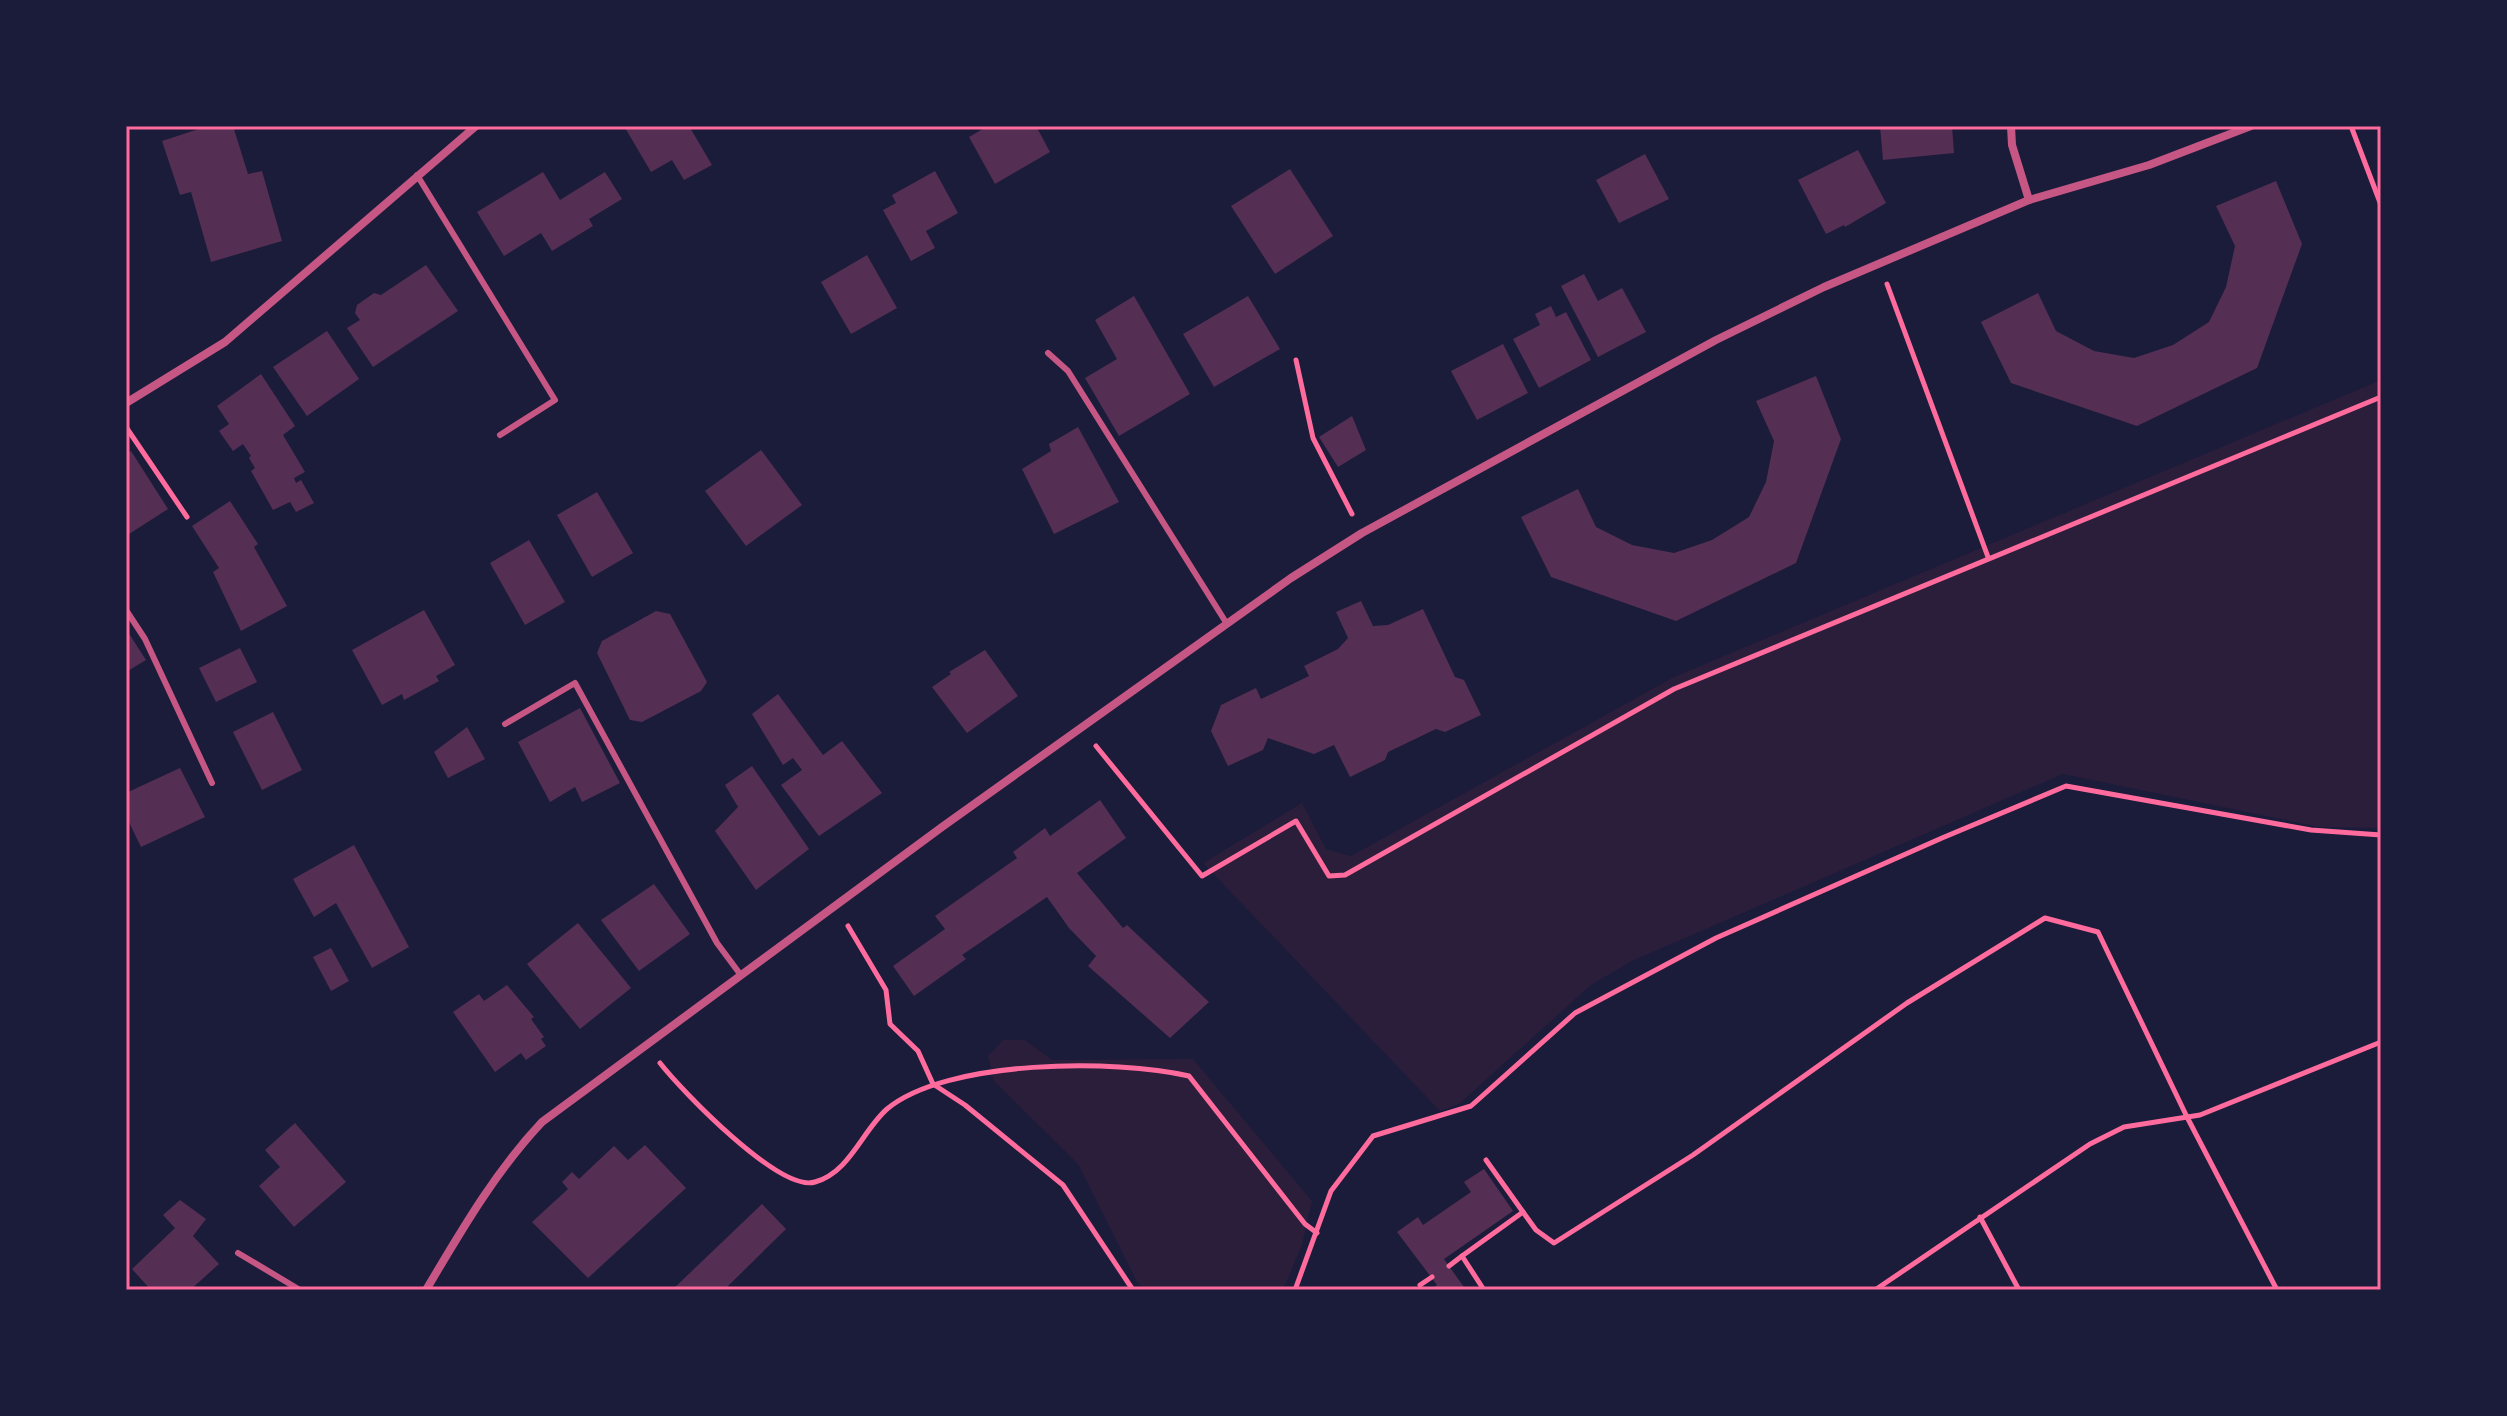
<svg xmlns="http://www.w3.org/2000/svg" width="2507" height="1416" font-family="'Archivo Narrow',sans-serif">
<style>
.green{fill:#2a1e3b}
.building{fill:#542f53}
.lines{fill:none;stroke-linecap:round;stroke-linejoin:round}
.path{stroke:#ff6b9d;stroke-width:5}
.service{stroke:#c65784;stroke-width:6}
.minor{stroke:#c65784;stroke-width:8}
.neatline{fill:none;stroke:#ff6b9d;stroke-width:3}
</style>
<rect width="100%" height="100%" fill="#1b1b3a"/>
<g class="green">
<polygon points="2381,380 2381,828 2319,827 2063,774 1632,961 1591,985 1459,1104 1440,1111 1203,863 1302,803 1326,849 1351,856 1674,677"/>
<polygon points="1003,1040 1025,1040 1052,1060 1193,1059 1312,1201 1302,1245 1283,1290 1145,1290 1137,1282 1078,1164 994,1081 988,1056"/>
</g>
<g class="building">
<polygon points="208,126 233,126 248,174 262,171 282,241 211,262 191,192 180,195 162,141"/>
<polygon points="624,126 689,126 712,165 684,180 672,160 651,172"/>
<polygon points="988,126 1036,126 1050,152 995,184 969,137"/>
<polygon points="1880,126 1952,126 1954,153 1883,160"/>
<polygon points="1858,150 1886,203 1845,227 1844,225 1826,234 1798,180"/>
<polygon points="1645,154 1669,199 1619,223 1596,180"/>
<polygon points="1290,169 1333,236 1275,274 1231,206"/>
<polygon points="935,171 958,213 926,231 935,248 911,261 883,210 896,203 892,195"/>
<polygon points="543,172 560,200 605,172 622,199 589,219 593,226 552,251 541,233 504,256 477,212"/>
<polygon points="2276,181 2302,244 2257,368 2137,426 2011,383 1981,322 2038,293 2056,331 2094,351 2134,358 2173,345 2209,322 2226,287 2235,246 2216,206"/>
<polygon points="867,255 897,308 851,334 821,282"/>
<polygon points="426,265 458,311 373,367 347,328 360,320 355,313 357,305 374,293 381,295"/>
<polygon points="1584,274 1598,301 1622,288 1646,332 1598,357 1561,286"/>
<polygon points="1134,296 1190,394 1119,436 1085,378 1117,359 1095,320"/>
<polygon points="1248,296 1280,349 1214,387 1183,334"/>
<polygon points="1551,306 1556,317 1566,312 1591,360 1539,388 1513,339 1540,325 1535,314"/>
<polygon points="327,331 359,379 307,416 273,367"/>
<polygon points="1503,344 1528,393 1477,420 1451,371"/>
<polygon points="261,374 295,426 283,435 305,472 294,478 296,483 301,480 314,503 296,512 290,502 273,510 251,471 255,468 249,458 251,456 243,444 233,451 219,431 229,424 217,406"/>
<polygon points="1816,376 1841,439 1796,563 1676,621 1551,577 1521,517 1578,489 1596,527 1632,545 1674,553 1712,540 1749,517 1766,482 1774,441 1756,401"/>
<polygon points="1352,416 1366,450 1338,467 1319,437"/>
<polygon points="1078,427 1119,502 1054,534 1022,469 1051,451 1049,444"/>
<polygon points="761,450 802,505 746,546 705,491"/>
<polygon points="131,451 168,509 126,536 126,454"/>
<polygon points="597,492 633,553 592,577 557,515"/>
<polygon points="230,501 258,544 254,547 287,606 241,631 213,572 219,568 192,526"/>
<polygon points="529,540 565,602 525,625 490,563"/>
<polygon points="1361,601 1373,626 1388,625 1423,609 1455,677 1464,680 1481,715 1445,732 1436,729 1388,752 1385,760 1350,777 1334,745 1314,754 1268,738 1263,750 1228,766 1211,731 1221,705 1256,688 1261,699 1309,676 1304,666 1338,649 1348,638 1336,612"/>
<polygon points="424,610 455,665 436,676 439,681 404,700 402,694 382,705 352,650"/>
<polygon points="656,611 670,614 707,682 701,691 642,722 630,720 597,653 602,641"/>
<polygon points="126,629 146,660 126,672"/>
<polygon points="240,648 257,682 216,702 199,668"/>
<polygon points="985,650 1018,696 967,733 932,687 951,674 949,672"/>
<polygon points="778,694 823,755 842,741 882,793 819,836 781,785 802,770 793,758 783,765 752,714"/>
<polygon points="580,708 620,783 582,802 575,787 550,802 518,742"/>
<polygon points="273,712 302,770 262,790 233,732"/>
<polygon points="467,727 485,759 448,778 434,752"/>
<polygon points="752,766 809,849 756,890 715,831 738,807 725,785"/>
<polygon points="180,768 205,817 141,847 126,816 126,793"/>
<polygon points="1100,800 1126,838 1077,873 1123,928 1127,925 1209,1002 1170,1038 1088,966 1096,956 1069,928 1047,897 962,955 966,959 914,996 893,966 945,929 935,916 1017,858 1013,852 1045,828 1050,836"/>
<polygon points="354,845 409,947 372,968 336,903 314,917 293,879"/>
<polygon points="654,884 690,934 639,971 601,920"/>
<polygon points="578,923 631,988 580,1029 527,964"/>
<polygon points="331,948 349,981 331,991 313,957"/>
<polygon points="507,985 534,1017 531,1019 544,1037 541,1039 546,1046 526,1060 521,1053 495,1072 453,1012 479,994 484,1001"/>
<polygon points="295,1123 346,1182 294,1227 259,1186 280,1167 265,1150"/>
<polygon points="645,1145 686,1188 588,1278 532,1222 568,1189 562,1182 572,1172 579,1179 614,1146 628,1160"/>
<polygon points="1484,1169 1513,1211 1444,1259 1466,1290 1430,1290 1437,1285 1397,1232 1418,1217 1423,1225 1471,1192 1464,1182"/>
<polygon points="180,1200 206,1219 193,1236 219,1264 190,1290 151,1290 132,1269 175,1228 163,1215"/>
<polygon points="762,1204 786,1229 724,1290 672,1290"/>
</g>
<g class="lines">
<g class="path">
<polyline points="2351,126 2381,205"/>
<polyline points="1887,284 1988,557"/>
<polyline points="1296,360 1313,438 1352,514"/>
<polyline points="126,427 187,517"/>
<polyline points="1096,746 1202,876 1296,821 1329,876 1345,875 1674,689 2381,397"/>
<polyline points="848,926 886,990 890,1024 918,1051 933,1084 965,1105 1063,1185 1133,1290"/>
<path d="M660,1063C682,1091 780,1193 815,1182C850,1172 862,1131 887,1109C947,1059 1116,1059 1189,1076L1305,1224L1317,1233"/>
<polyline points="1523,1212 1536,1230 1554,1243 1693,1155 1907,1003 2045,918 2098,932 2187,1117 2277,1290"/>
<polyline points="1980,1217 2019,1290"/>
<polyline points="1449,1266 1462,1256"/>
<polyline points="1420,1285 1432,1277"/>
<polyline points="1295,1290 1331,1191 1373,1136 1471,1106 1575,1013 1716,938 1942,838 2066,786 2311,830 2381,835"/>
<polyline points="1484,1290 1462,1256 1523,1212 1486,1160"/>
<polyline points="1875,1290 2090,1144 2124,1127 2200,1115 2381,1042"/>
</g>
<g class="service">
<polyline points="417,175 555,400 500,435"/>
<polyline points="1048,353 1068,371 1227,624"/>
<polyline points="126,610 145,639 212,783"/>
<polyline points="505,724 575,683 717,943 740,974"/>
<polyline points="238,1253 300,1290"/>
</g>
<g class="minor">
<polyline points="2011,126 2012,145 2029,200"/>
<polyline points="126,403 225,342 476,126"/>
<path d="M426,1290C461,1231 495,1172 542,1122L942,827L1291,578L1362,533L1716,340L1824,287L2029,200L2149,165L2251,126"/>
</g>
</g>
<rect width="2507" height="1416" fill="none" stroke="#1b1b3a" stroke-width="256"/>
<rect x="128" y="128" width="2251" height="1160" class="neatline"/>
</svg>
